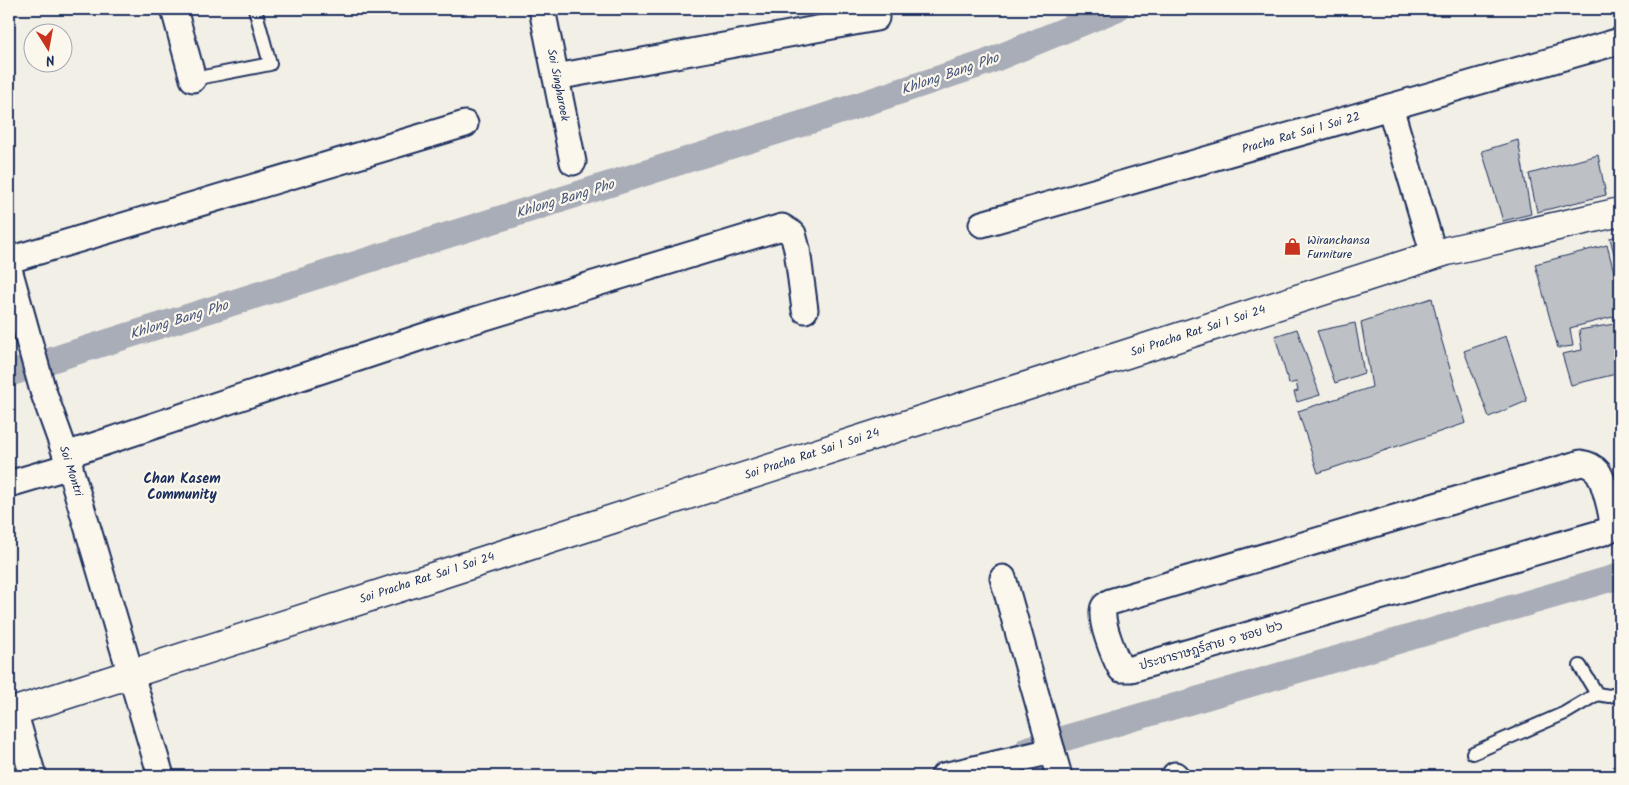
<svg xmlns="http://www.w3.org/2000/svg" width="1629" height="785" font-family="Kalam,'Playpen Sans Thai',sans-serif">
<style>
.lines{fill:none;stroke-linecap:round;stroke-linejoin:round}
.canal{stroke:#a9adb7;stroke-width:26}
.building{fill:#bdc0c4;stroke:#1b2f5e}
.lane-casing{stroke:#1b2f5e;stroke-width:16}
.street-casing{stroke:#1b2f5e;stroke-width:29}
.secondary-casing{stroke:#1b2f5e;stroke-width:31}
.lane{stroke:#fbf7ec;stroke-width:12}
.street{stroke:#fbf7ec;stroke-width:25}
.secondary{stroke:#fbf7ec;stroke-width:28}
.labels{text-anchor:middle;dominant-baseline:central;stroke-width:4.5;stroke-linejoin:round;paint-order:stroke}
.street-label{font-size:12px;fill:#1b2f5e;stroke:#fbf7ec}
.poi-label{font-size:12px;fill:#1b2f5e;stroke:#fbf7ec;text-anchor:start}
.water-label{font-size:14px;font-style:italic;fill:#465579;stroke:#fbf7ec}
.neighbourhood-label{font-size:14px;font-weight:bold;fill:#1b2f5e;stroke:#fbf7ec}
</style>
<rect width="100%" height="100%" fill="#f2efe6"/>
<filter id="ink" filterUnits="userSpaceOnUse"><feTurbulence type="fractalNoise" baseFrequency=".02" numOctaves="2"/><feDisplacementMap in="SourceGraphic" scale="10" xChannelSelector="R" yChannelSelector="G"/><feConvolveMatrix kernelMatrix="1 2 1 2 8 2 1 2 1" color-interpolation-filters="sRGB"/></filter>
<g filter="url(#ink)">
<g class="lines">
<g class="canal">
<polyline points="9,374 76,352 820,118 985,63 1116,9"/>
<polyline points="1028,749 1620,576"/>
</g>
</g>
<g class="building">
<polygon points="1518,140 1531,214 1503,221 1482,151"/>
<polygon points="1598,155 1606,195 1537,212 1529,174"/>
<polygon points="1620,235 1620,278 1610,238"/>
<polygon points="1607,245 1620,295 1620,315 1570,328 1573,346 1558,348 1535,264"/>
<polygon points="1432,298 1441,338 1466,423 1318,473 1298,411 1372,387 1361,322"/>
<polygon points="1355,323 1364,373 1335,383 1317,331"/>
<polygon points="1620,323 1620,373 1571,385 1562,354 1582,350 1579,330"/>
<polygon points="1297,329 1320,395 1297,402 1294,392 1298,391 1296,382 1289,384 1275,336"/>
<polygon points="1506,336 1527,401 1489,417 1464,351"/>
</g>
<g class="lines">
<defs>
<g id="lane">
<polyline points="193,79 270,64 255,9"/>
<polyline points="1580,666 1597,694 1609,696 1620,693"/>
<polyline points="1473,753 1565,713 1597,694"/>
</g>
<g id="street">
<polyline points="174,9 193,79"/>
<polyline points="542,9 573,162"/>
<polyline points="556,77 876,18"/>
<polyline points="1390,107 1434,255"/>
<polyline points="982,224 1620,41"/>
<polyline points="9,260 465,124"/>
<polyline points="9,269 43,391 66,455 161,776"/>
<polyline points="66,455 449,328 782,227 793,234 797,249 805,310"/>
<path d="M1581,463C1588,464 1593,466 1598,472C1603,479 1614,517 1612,525C1611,529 1608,530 1604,532L1131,669H1121C1115,658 1098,618 1104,607C1104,606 1109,603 1110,602Z"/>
<polyline points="9,484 70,466"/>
<polyline points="1003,578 1059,776"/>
<polyline points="14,711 33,776"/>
<polyline points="1175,775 1176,776"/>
<polyline points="944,776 1052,751"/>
</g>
<polyline id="secondary" points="9,713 1447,251 1620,212"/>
</defs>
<use href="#lane" class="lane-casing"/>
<use href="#street" class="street-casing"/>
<use href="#secondary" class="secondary-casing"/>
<use href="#lane" class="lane"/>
<use href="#street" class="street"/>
<use href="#secondary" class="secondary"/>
</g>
</g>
<defs>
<symbol id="shop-bare" viewBox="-9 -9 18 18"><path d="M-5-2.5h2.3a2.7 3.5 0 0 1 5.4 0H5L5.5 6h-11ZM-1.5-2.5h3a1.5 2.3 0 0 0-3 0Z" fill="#c8321e" stroke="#fbf7ec" stroke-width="2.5" paint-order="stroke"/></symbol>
</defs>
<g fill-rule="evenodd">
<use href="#shop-bare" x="1280" y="234" width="25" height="25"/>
</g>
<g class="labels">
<g class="street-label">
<text transform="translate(558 85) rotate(79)">Soi Singharoek</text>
<text transform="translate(1301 133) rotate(-16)">Pracha Rat Sai 1 Soi 22</text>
<text transform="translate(1198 331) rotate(-18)">Soi Pracha Rat Sai 1 Soi 24</text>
<text transform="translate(812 454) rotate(-18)">Soi Pracha Rat Sai 1 Soi 24</text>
<text transform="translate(71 471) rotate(72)">Soi Montri</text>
<text transform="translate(427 578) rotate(-18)">Soi Pracha Rat Sai 1 Soi 24</text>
<text transform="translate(1211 646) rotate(-16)">ประชาราษฎร์สาย ๑ ซอย ๒๖</text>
</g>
<g class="poi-label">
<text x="1307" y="240">Wiranchansa<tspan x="1307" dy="14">Furniture</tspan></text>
</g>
<g class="water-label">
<text transform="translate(950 74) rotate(-19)">Khlong Bang Pho</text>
<text transform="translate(565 199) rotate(-17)">Khlong Bang Pho</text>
<text transform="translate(179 320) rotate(-17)">Khlong Bang Pho</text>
</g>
<g class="neighbourhood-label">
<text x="182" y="479">Chan Kasem<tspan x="182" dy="16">Community</tspan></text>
</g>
</g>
<rect width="1629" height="785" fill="none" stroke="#fbf7ec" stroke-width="30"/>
<rect x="15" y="15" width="1599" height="755" fill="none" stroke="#1b2f5e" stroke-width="2" filter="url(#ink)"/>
<g transform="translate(48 48) rotate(169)"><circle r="24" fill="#fbf7ec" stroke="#a1a7b3"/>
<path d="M0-4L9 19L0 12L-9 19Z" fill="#c8321e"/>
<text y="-8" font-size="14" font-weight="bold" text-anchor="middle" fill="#1b2f5e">N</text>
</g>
</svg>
